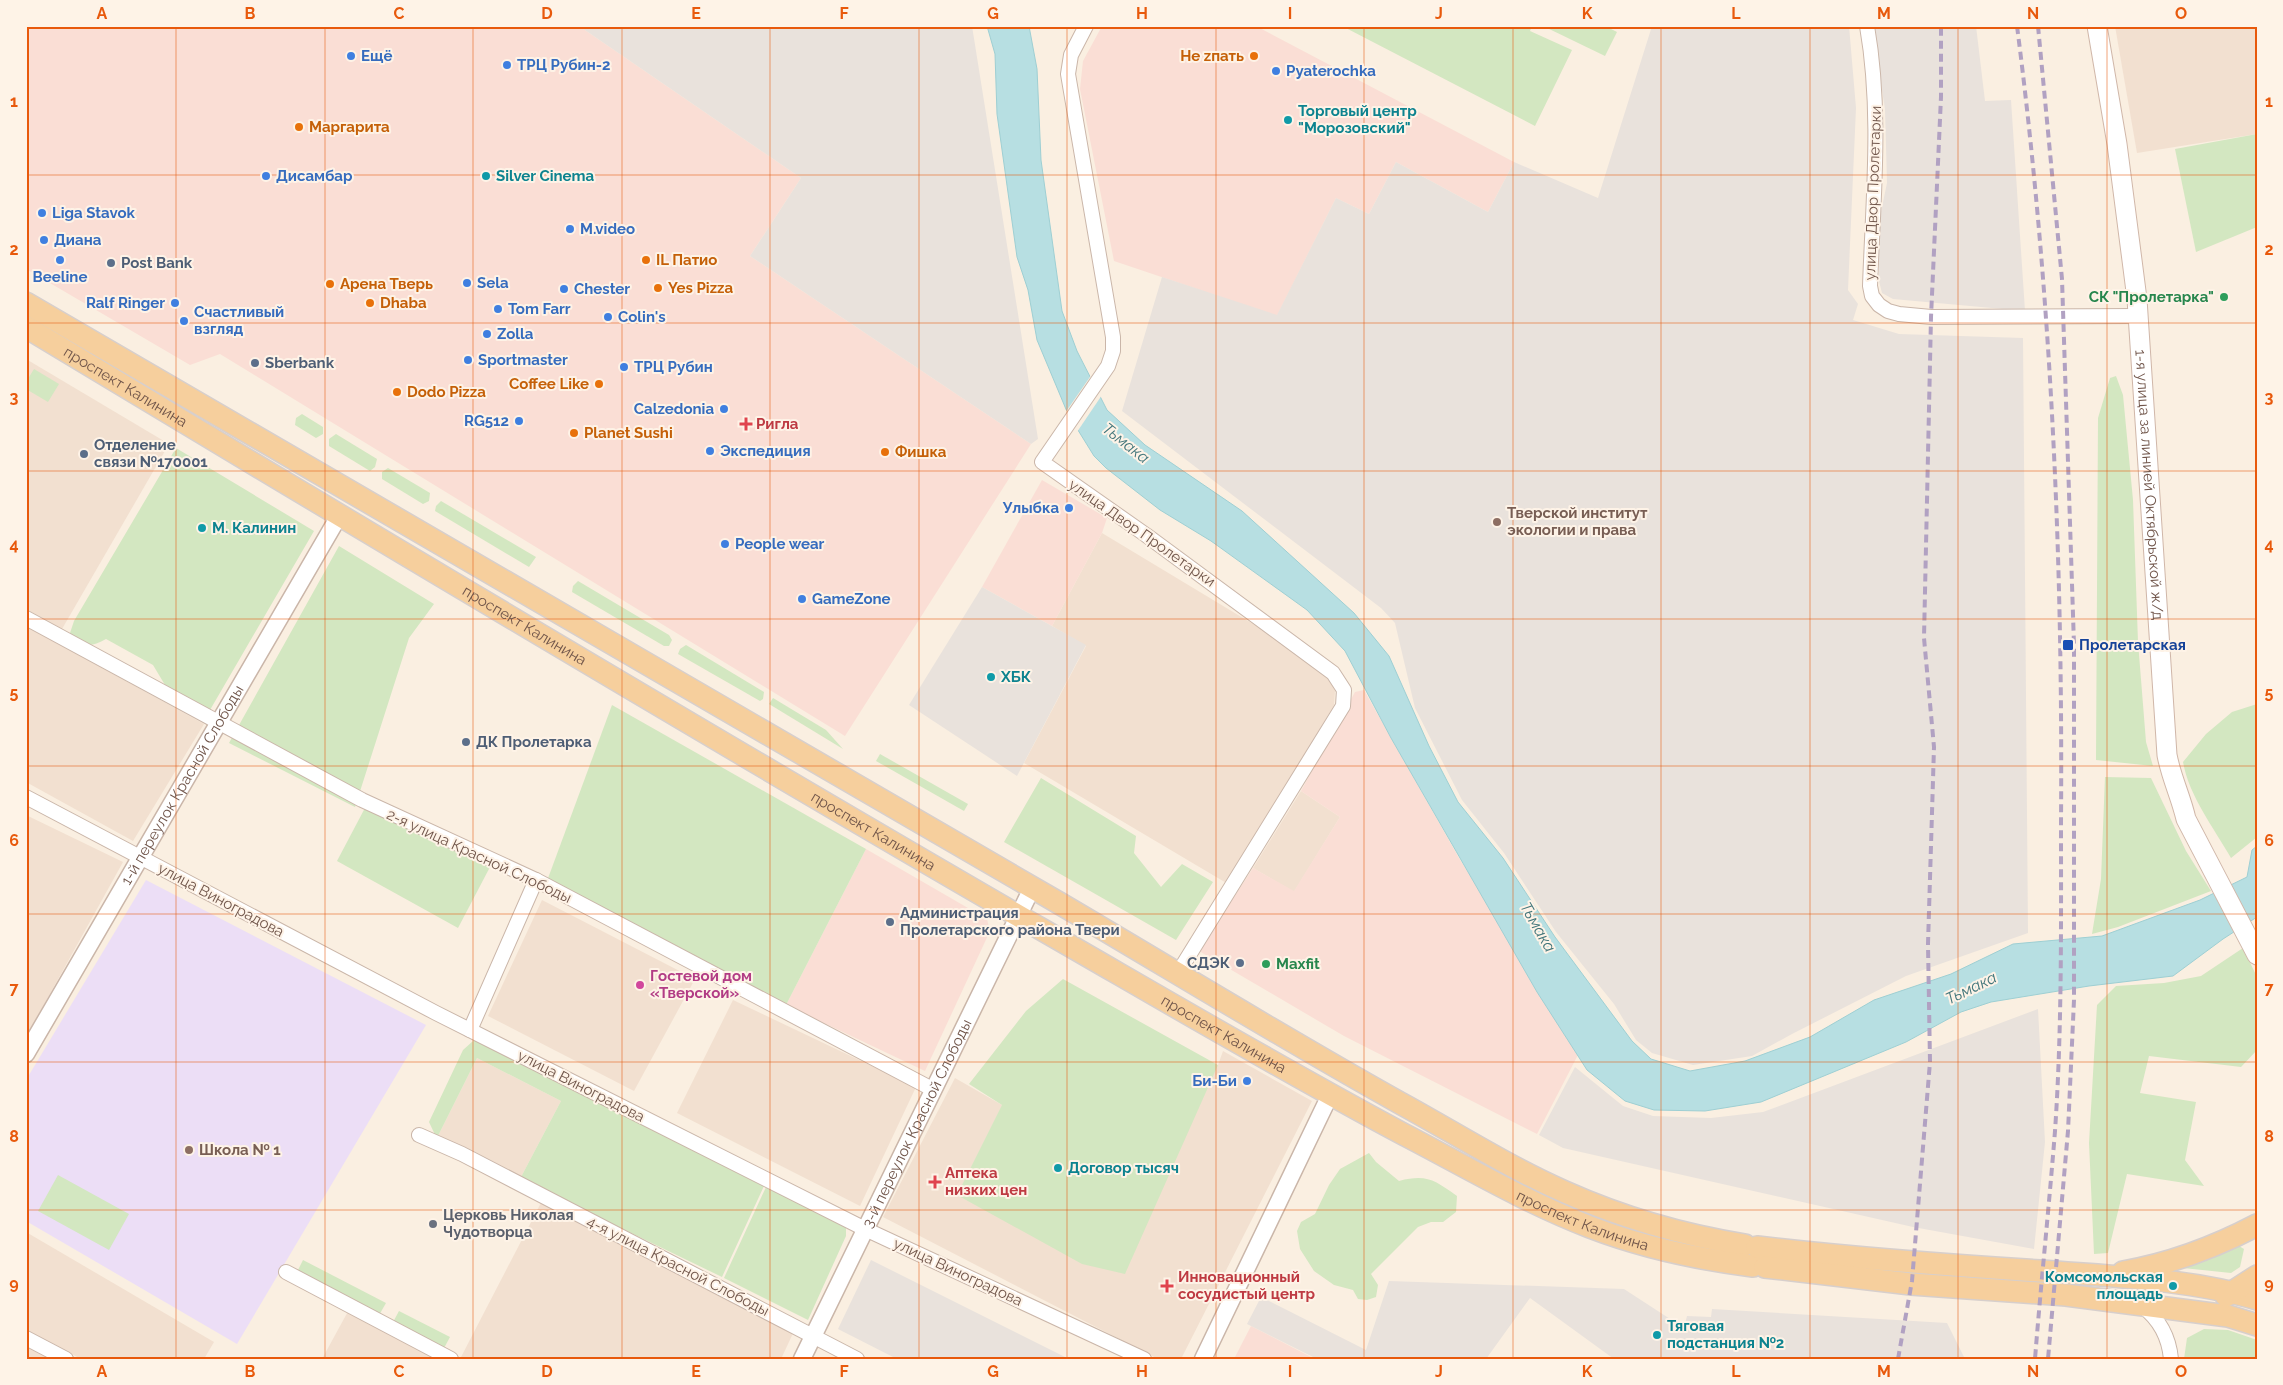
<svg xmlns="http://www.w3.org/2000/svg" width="2283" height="1385" font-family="Raleway,sans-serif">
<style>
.residential{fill:#f2e0d0}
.commercial{fill:#faded5}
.industrial{fill:#e9e2dc}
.education{fill:#ecdef6}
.green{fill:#d3e7c1;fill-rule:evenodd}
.water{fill:#b7dfe2;stroke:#9ecfd3}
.pier{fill:#faefe1}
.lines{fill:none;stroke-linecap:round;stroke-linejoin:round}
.minor-casing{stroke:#cab6a9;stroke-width:16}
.tertiary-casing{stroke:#cab6a9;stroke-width:19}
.secondary-casing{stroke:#d0b7a9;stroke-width:21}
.primary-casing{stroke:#d7cfcc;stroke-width:24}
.minor{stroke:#fff;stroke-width:14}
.tertiary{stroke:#fff;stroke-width:16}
.secondary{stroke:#fff;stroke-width:19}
.primary{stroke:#f6cf9d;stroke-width:21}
.rail{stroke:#b1a1c2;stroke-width:4;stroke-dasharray:8 5;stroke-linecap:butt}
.grid{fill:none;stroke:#e8590c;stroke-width:1;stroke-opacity:0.55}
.shop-dot{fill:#3f7fe0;stroke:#fef3e7;stroke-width:2}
.food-dot{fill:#e8710a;stroke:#fef3e7;stroke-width:2}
.culture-dot{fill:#0f9aa8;stroke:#fef3e7;stroke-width:2}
.service-dot{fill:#5c6f8a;stroke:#fef3e7;stroke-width:2}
.leisure-dot{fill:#2e9e5b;stroke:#fef3e7;stroke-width:2}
.health-dot{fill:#e0444e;stroke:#fef3e7;stroke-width:2}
.education-dot{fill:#8d6e63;stroke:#fef3e7;stroke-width:2}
.transit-dot{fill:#1a4fb4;stroke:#fef3e7;stroke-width:2}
.hotel-dot{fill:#d1479c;stroke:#fef3e7;stroke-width:2}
.worship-dot{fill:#6b7280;stroke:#fef3e7;stroke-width:2}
.labels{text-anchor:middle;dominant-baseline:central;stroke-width:4;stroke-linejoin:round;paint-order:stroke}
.shop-label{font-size:15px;font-weight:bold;fill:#366cbe;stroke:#fef3e7;text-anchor:start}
.food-label{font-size:15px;font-weight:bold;fill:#c56008;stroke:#fef3e7;text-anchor:start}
.culture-label{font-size:15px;font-weight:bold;fill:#0d838f;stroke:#fef3e7;text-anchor:start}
.street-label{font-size:15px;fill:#70554a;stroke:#fef3e7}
.service-label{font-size:15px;font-weight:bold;fill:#4e5e75;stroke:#fef3e7;text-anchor:start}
.leisure-label{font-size:15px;font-weight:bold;fill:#27864d;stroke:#fef3e7;text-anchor:end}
.health-label{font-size:15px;font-weight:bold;fill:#be3a42;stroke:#fef3e7;text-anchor:start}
.education-label{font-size:15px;font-weight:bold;fill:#785e54;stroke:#fef3e7;text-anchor:start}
.transit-label{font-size:15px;font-weight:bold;fill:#164399;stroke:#fef3e7;text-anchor:start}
.hotel-label{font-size:15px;font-weight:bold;fill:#b23c85;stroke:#fef3e7;text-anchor:start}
.worship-label{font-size:15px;font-weight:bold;fill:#5b616d;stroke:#fef3e7;text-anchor:start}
.water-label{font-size:16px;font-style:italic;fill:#42767b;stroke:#fef3e7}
.neatline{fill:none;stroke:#e8590c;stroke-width:2}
.grid-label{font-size:16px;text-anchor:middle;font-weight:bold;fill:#e8590c}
</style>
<rect width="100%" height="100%" fill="#faefe1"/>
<g class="residential">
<polygon points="2115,26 2257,26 2257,134 2137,153"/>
<polygon points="26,359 169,444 62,629 26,609"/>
<polygon points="1102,533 1263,630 1329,679 1335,691 1334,705 1228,884 1024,763 1086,646 1052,626"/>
<polygon points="26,626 204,724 133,841 26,782"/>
<polygon points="1301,791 1340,817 1294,892 1253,868"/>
<polygon points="26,815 123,862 26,1037"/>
<polygon points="542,900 695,979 634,1091 488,1016"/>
<polygon points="733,1000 916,1087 860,1206 677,1113"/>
<polygon points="1223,1051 1312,1101 1181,1359 1158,1359 883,1217 955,1078 1002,1105 1218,1065"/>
<polygon points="477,1058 561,1101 521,1177 438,1136"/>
<polygon points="544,1197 795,1329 781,1359 460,1359"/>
<polygon points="26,1232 214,1342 204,1359 81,1359 26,1330"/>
<polygon points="351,1306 451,1359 322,1359"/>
<polygon points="26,1346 50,1359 26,1359"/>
</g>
<g class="commercial">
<polygon points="26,26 579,26 801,178 750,256 1031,444 845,736 220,354 190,365 26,269"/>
<polygon points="1102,26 1256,26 1514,162 1488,212 1396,162 1369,214 1336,198 1277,316 1114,261 1080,89 1083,61"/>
<polygon points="1042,480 1107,518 1102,533 1052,626 982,587"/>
<polygon points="1364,690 1459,858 1580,1051 1537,1134 1344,1036 1199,951 1253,868 1294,891 1340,817 1301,791 1355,692"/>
<polygon points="866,849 987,919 990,931 925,1071 786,1005"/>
<polygon points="1251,1326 1315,1359 1234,1359"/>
</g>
<g class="industrial">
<polygon points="579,26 972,26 1038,439 1031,444 750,256 801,178"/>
<polygon points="1652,26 1849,26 1856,108 1848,290 1858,304 1853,320 1899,334 2023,338 2028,933 1906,976 1792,1034 1752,1056 1693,1065 1652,1053 1636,1040 1614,1004 1556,932 1504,853 1462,800 1415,708 1395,623 1381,608 1122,411 1162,277 1277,315 1336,198 1369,214 1396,162 1488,212 1514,162 1598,198"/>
<polygon points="1872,26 1976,26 1985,101 2011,100 2025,311 1893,299 1882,293 1879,281 1878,226 1887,183 1885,109"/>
<polygon points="982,587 1086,645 1017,776 909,705"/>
<polygon points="2038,1009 2045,1142 2034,1249 1913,1227 1563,1148 1539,1135 1575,1067 1623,1106 1653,1116 1711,1118 1763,1112"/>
<polygon points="871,1260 1069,1359 897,1359 838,1329"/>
<polygon points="1389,1281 1624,1289 1684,1328 1687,1316 1711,1317 1712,1309 1947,1323 1965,1359 1614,1359 1530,1298 1486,1359 1317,1359 1247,1324 1261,1297 1366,1350"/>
</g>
<polygon class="education" points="146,880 426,1025 237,1344 26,1221 26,1080"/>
<g class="green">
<polygon points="1342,26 1532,26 1530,31 1572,50 1535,126"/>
<polygon points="1543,26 1605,26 1617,32 1605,56"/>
<polygon points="2257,134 2257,227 2196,252 2175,149"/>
<polygon points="34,369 59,384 48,402 26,389 26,382"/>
<polygon points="2116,376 2123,395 2133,500 2138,642 2146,742 2153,766 2096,760 2098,418 2110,378"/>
<polygon points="302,414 323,427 323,434 316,438 295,425 296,418"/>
<polygon points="336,434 377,459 375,467 370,471 329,446 329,439"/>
<path d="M176,448L314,531L210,710L165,685L153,665L106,639C92,647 78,649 70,633L74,621Z"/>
<polygon points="388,468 430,493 429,501 423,504 382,479 382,472"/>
<polygon points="441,501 536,557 529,567 435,511 436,506"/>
<polygon points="339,546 434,604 409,638 355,807 229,743"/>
<polygon points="578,581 669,635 672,640 669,646 664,646 572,592 573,586"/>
<polygon points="686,645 764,692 763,699 760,701 678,654 680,649"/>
<polygon points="773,698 826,730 843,749 769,704"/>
<path d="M2257,704V837L2231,858C2214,828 2189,796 2183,762L2206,734L2232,712Z"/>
<polygon points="612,705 866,849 786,1005 547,881"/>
<polygon points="880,754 968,804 964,811 876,761"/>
<polygon points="2105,777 2151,778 2186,851 2211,891 2118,927 2092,934 2101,879"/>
<polygon points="1041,778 1136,836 1134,853 1161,887 1182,864 1213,882 1176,940 1004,842"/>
<polygon points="366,806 490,867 458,928 337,861"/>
<polygon points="2243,948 2257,977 2257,1050 2241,1067 2149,1056 2140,1093 2196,1102 2185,1160 2204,1186 2127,1174 2108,1253 2094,1254 2089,1143 2097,1005 2116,986 2164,983 2201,976"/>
<polygon points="1063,979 1218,1065 1125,1274 1082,1264 957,1195 1002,1105 969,1084 1026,1011"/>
<path d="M481,1040L764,1186L722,1277L437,1139L429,1122L463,1050L473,1041ZM477,1058L561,1101L521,1177L438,1136Z"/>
<path d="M1369,1153L1376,1162L1399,1181C1427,1174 1434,1180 1457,1196L1456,1212L1443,1222H1431L1418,1227L1371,1274L1378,1285L1376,1297L1367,1300L1358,1299L1353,1290L1334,1285L1314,1271L1300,1249L1297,1231L1301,1222L1315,1214L1329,1185L1340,1169Z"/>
<polygon points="58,1175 129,1214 109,1250 38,1211"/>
<polygon points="766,1187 846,1227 846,1236 808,1320 724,1278"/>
<polygon points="2239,1246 2244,1249 2240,1267 2231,1273 2183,1268 2180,1266"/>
<polygon points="303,1260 386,1303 378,1317 296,1274"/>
<polygon points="399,1311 450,1337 443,1350 392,1324"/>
<polygon points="2204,1329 2228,1330 2257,1340 2257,1359 2184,1359 2187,1338"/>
</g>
<polygon class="water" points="987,26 1029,26 1037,69 1041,160 1062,311 1077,351 1107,410 1145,445 1242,511 1354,613 1389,656 1429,746 1458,802 1503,858 1555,937 1632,1041 1651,1059 1690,1071 1745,1061 1810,1037 1874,1000 1951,974 2013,944 2102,936 2200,900 2247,877 2252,850 2257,846 2257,917 2223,939 2173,976 2089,986 1991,1002 1961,1012 1906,1042 1761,1102 1705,1111 1654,1110 1625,1101 1587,1070 1537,992 1391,738 1345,651 1307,610 1211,541 1160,510 1106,468 1094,456 1068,414 1037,340 1028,290 1017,257 997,114 995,54"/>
<polygon class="pier" points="1092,374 1102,395 1077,432 1065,413"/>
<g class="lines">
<defs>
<g id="minor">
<polyline points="1086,26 1071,55 1068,74 1113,337 1113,351 1108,366 1042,462 1146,535 1333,673 1344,690 1343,706 1178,973"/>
<path d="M1867,26C1882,112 1873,199 1870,286L1872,296L1879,305L1888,311L1899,314L1931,317L2139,316"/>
<polyline points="26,618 362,800 536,880 934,1090"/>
<polyline points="26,797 436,1013 865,1229 1144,1359"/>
<polyline points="470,1030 536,880"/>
<polyline points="419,1135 462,1154 857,1359"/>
<polyline points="286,1272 451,1359"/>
<path d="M2142,1306C2159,1319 2169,1337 2171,1359"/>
<polyline points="26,1338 66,1359"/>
</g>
<g id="tertiary">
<path id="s1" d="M26,1054L339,516"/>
<path id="s2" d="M802,1359L1032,888"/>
<polyline points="1203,1359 1330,1095"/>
</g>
<g id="secondary">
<path id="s3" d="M2097,26L2117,144L2137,299L2167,755C2171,777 2181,797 2186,819L2257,955"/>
</g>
<g id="primary">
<path d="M26,303C370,504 716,702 1059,903C1173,970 1285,1039 1400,1103C1455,1133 1508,1167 1565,1192C1623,1218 1683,1235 1745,1245"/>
<path id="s4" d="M26,327C363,530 701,732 1041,929C1161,998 1281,1069 1403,1134C1465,1166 1525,1202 1590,1227C1642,1247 1697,1259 1753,1266"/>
<path d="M1757,1247C1851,1258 1945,1265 2040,1271C2110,1276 2189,1279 2257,1299"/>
<polyline points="1765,1267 1911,1284 2066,1295 2228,1316 2257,1325"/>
<path d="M2123,1272C2170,1264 2215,1247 2257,1225"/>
<polyline points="2226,1296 2257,1276"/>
</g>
</defs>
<use href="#minor" class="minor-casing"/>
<use href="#tertiary" class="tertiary-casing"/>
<use href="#secondary" class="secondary-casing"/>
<use href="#primary" class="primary-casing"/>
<use href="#minor" class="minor"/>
<use href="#tertiary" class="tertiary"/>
<use href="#secondary" class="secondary"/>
<use href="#primary" class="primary"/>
<g class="rail">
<path d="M2017,26C2051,290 2063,557 2061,823C2061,926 2062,1029 2055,1131C2049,1207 2041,1283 2035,1359"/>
<polyline points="2038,26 2062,279 2074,645 2074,1000 2068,1131 2048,1359"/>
<polyline points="1898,1359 1912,1281 1930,1062 1928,944 1934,747 1924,638 1931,317 1941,97 1941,26"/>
</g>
</g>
<path class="grid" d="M176,26V1359M325,26V1359M473,26V1359M622,26V1359M770,26V1359M919,26V1359M1067,26V1359M1216,26V1359M1364,26V1359M1513,26V1359M1661,26V1359M1810,26V1359M1958,26V1359M2107,26V1359M26,175H2257M26,323H2257M26,471H2257M26,619H2257M26,766H2257M26,914H2257M26,1062H2257M26,1210H2257"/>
<g class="shop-dot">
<circle cx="351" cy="56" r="5"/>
<circle cx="507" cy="65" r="5"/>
<circle cx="1276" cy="71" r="5"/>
<circle cx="266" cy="176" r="5"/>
<circle cx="42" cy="213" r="5"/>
<circle cx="570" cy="229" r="5"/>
<circle cx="44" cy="240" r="5"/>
<circle cx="60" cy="260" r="5"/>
<circle cx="467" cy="283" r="5"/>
<circle cx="564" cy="289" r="5"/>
<circle cx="175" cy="303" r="5"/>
<circle cx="498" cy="309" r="5"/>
<circle cx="608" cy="317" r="5"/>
<circle cx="184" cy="321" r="5"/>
<circle cx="487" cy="334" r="5"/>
<circle cx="468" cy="360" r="5"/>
<circle cx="624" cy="367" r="5"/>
<circle cx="724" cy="409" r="5"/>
<circle cx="519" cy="421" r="5"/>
<circle cx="710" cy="451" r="5"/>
<circle cx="1069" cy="508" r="5"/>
<circle cx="725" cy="544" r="5"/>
<circle cx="802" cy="599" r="5"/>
<circle cx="1247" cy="1081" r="5"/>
</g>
<g class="food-dot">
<circle cx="1254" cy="56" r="5"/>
<circle cx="299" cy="127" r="5"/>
<circle cx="646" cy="260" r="5"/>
<circle cx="330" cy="284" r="5"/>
<circle cx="658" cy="288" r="5"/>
<circle cx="370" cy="303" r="5"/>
<circle cx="599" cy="384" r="5"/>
<circle cx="397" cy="392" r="5"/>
<circle cx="574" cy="433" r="5"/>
<circle cx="885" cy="452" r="5"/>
</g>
<g class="culture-dot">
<circle cx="1288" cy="120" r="5"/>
<circle cx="486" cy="176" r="5"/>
<circle cx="202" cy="528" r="5"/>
<circle cx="991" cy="677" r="5"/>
<circle cx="1058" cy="1168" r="5"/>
<circle cx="2173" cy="1286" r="5"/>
<circle cx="1657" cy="1335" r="5"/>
</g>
<g class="service-dot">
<circle cx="111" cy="263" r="5"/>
<circle cx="255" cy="363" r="5"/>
<circle cx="84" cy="454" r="5"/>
<circle cx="466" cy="742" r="5"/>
<circle cx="890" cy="922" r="5"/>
<circle cx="1240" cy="963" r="5"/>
</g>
<g class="leisure-dot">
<circle cx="2224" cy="297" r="5"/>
<circle cx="1266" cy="964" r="5"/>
</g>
<g class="health-dot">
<path d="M743.5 416.5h5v5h5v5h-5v5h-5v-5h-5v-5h5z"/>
<path d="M932.5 1174.5h5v5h5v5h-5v5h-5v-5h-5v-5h5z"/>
<path d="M1164.5 1278.5h5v5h5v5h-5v5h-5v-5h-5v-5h5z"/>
</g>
<g class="education-dot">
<circle cx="1497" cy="522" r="5"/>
<circle cx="189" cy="1150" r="5"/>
</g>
<rect class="transit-dot" x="2062" y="639" width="12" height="12" rx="2.5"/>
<circle class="hotel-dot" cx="640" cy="985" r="5"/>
<circle class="worship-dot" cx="433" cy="1224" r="5"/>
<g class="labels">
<g class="shop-label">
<text x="361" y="56">Ещё</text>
<text x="517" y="65">ТРЦ Рубин-2</text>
<text x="1286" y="71">Pyaterochka</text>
<text x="276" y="176">Дисамбар</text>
<text x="52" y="213">Liga Stavok</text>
<text x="580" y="229">M.video</text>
<text x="54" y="240">Диана</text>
<text x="60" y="277" text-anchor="middle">Beeline</text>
<text x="477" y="283">Sela</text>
<text x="574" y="289">Chester</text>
<text x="165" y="303" text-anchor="end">Ralf Ringer</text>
<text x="508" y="309">Tom Farr</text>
<text x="194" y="312">Счастливый<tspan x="194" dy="17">взгляд</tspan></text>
<text x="618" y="317">Colin's</text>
<text x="497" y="334">Zolla</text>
<text x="478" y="360">Sportmaster</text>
<text x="634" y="367">ТРЦ Рубин</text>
<text x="714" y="409" text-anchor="end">Calzedonia</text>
<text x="509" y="421" text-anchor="end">RG512</text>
<text x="720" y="451">Экспедиция</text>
<text x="1059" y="508" text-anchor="end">Улыбка</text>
<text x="735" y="544">People wear</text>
<text x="812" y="599">GameZone</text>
<text x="1237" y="1081" text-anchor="end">Би-Би</text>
</g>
<g class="food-label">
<text x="1244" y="56" text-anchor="end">Не zпать</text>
<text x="309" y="127">Маргарита</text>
<text x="656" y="260">IL Патио</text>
<text x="340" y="284">Арена Тверь</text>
<text x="668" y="288">Yes Pizza</text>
<text x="380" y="303">Dhaba</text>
<text x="589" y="384" text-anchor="end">Coffee Like</text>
<text x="407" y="392">Dodo Pizza</text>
<text x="584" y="433">Planet Sushi</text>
<text x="895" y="452">Фишка</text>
</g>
<g class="culture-label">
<text x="1298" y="111">Торговый центр<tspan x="1298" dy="17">"Морозовский"</tspan></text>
<text x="496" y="176">Silver Cinema</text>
<text x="212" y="528">М. Калинин</text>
<text x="1001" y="677">ХБК</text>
<text x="1068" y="1168">Договор тысяч</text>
<text x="2163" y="1277" text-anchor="end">Комсомольская<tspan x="2163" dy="17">площадь</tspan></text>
<text x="1667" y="1326">Тяговая<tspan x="1667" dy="17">подстанция №2</tspan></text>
</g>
<g class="street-label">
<text transform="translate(1873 193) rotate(-88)">улица Двор Пролетарки</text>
<text stroke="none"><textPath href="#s4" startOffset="116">проспект Калинина</textPath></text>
<text stroke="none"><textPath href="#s3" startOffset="462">1-я улица за линией Октябрьской ж/д</textPath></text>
<text transform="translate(1142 533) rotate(35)">улица Двор Пролетарки</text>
<text stroke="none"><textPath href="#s4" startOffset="581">проспект Калинина</textPath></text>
<text stroke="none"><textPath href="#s1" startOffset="311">1-й переулок Красной Слободы</textPath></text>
<text stroke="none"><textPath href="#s4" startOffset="986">проспект Калинина</textPath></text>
<text transform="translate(479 856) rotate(25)">2-я улица Красной Слободы</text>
<text transform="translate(221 900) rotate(28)">улица Виноградова</text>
<text stroke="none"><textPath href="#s4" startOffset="1391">проспект Калинина</textPath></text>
<text transform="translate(581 1086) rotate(27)">улица Виноградова</text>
<text stroke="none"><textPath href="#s2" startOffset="262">3-й переулок Красной Слободы</textPath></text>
<text stroke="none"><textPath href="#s4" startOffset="1796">проспект Калинина</textPath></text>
<text transform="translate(678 1266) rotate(27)">4-я улица Красной Слободы</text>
<text transform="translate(958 1272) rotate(25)">улица Виноградова</text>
</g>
<g class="service-label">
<text x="121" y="263">Post Bank</text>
<text x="265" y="363">Sberbank</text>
<text x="94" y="445">Отделение<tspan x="94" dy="17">связи №170001</tspan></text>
<text x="476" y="742">ДК Пролетарка</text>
<text x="900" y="913">Администрация<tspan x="900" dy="17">Пролетарского района Твери</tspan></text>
<text x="1230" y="963" text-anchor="end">СДЭК</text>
</g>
<g class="leisure-label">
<text x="2214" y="297">СК "Пролетарка"</text>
<text x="1276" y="964" text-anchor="start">Maxfit</text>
</g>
<g class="health-label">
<text x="756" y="424">Ригла</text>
<text x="945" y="1173">Аптека<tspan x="945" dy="17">низких цен</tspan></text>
<text x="1178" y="1277">Инновационный<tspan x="1178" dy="17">сосудистый центр</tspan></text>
</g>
<g class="education-label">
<text x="1507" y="513">Тверской институт<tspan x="1507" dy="17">экологии и права</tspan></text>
<text x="199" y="1150">Школа № 1</text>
</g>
<g class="transit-label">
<text x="2079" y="645">Пролетарская</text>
</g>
<g class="hotel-label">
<text x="650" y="976">Гостевой дом<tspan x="650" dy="17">«Тверской»</tspan></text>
</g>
<g class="worship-label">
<text x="443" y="1215">Церковь Николая<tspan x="443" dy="17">Чудотворца</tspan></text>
</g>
<g class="water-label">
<text transform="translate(1126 443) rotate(38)">Тьмака</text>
<text transform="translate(1538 927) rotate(60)">Тьмака</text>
<text transform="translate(1971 988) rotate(-26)">Тьмака</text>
</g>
</g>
<rect width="2283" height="1385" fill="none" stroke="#fef3e7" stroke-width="55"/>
<rect x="28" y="28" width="2228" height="1330" class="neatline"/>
<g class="grid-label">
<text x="102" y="19">A</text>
<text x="250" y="19">B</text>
<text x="399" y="19">C</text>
<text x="547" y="19">D</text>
<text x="696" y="19">E</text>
<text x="844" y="19">F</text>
<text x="993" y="19">G</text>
<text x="1142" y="19">H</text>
<text x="1290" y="19">I</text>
<text x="1439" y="19">J</text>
<text x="1587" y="19">K</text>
<text x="1736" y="19">L</text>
<text x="1884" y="19">M</text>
<text x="2033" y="19">N</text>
<text x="2181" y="19">O</text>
<text x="14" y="107">1</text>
<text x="2269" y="107">1</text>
<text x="14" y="255">2</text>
<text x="2269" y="255">2</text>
<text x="14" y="403">3</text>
<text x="2269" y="403">3</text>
<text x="14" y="550">4</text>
<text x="2269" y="550">4</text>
<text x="14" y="698">5</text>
<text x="2269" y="698">5</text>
<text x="14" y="846">6</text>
<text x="2269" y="846">6</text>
<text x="14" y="994">7</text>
<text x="2269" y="994">7</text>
<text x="14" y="1142">8</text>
<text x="2269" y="1142">8</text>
<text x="14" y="1289">9</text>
<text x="2269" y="1289">9</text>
<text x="102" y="1377">A</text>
<text x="250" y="1377">B</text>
<text x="399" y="1377">C</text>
<text x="547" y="1377">D</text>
<text x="696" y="1377">E</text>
<text x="844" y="1377">F</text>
<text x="993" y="1377">G</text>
<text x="1142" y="1377">H</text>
<text x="1290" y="1377">I</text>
<text x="1439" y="1377">J</text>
<text x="1587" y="1377">K</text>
<text x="1736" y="1377">L</text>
<text x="1884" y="1377">M</text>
<text x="2033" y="1377">N</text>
<text x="2181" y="1377">O</text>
</g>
</svg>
